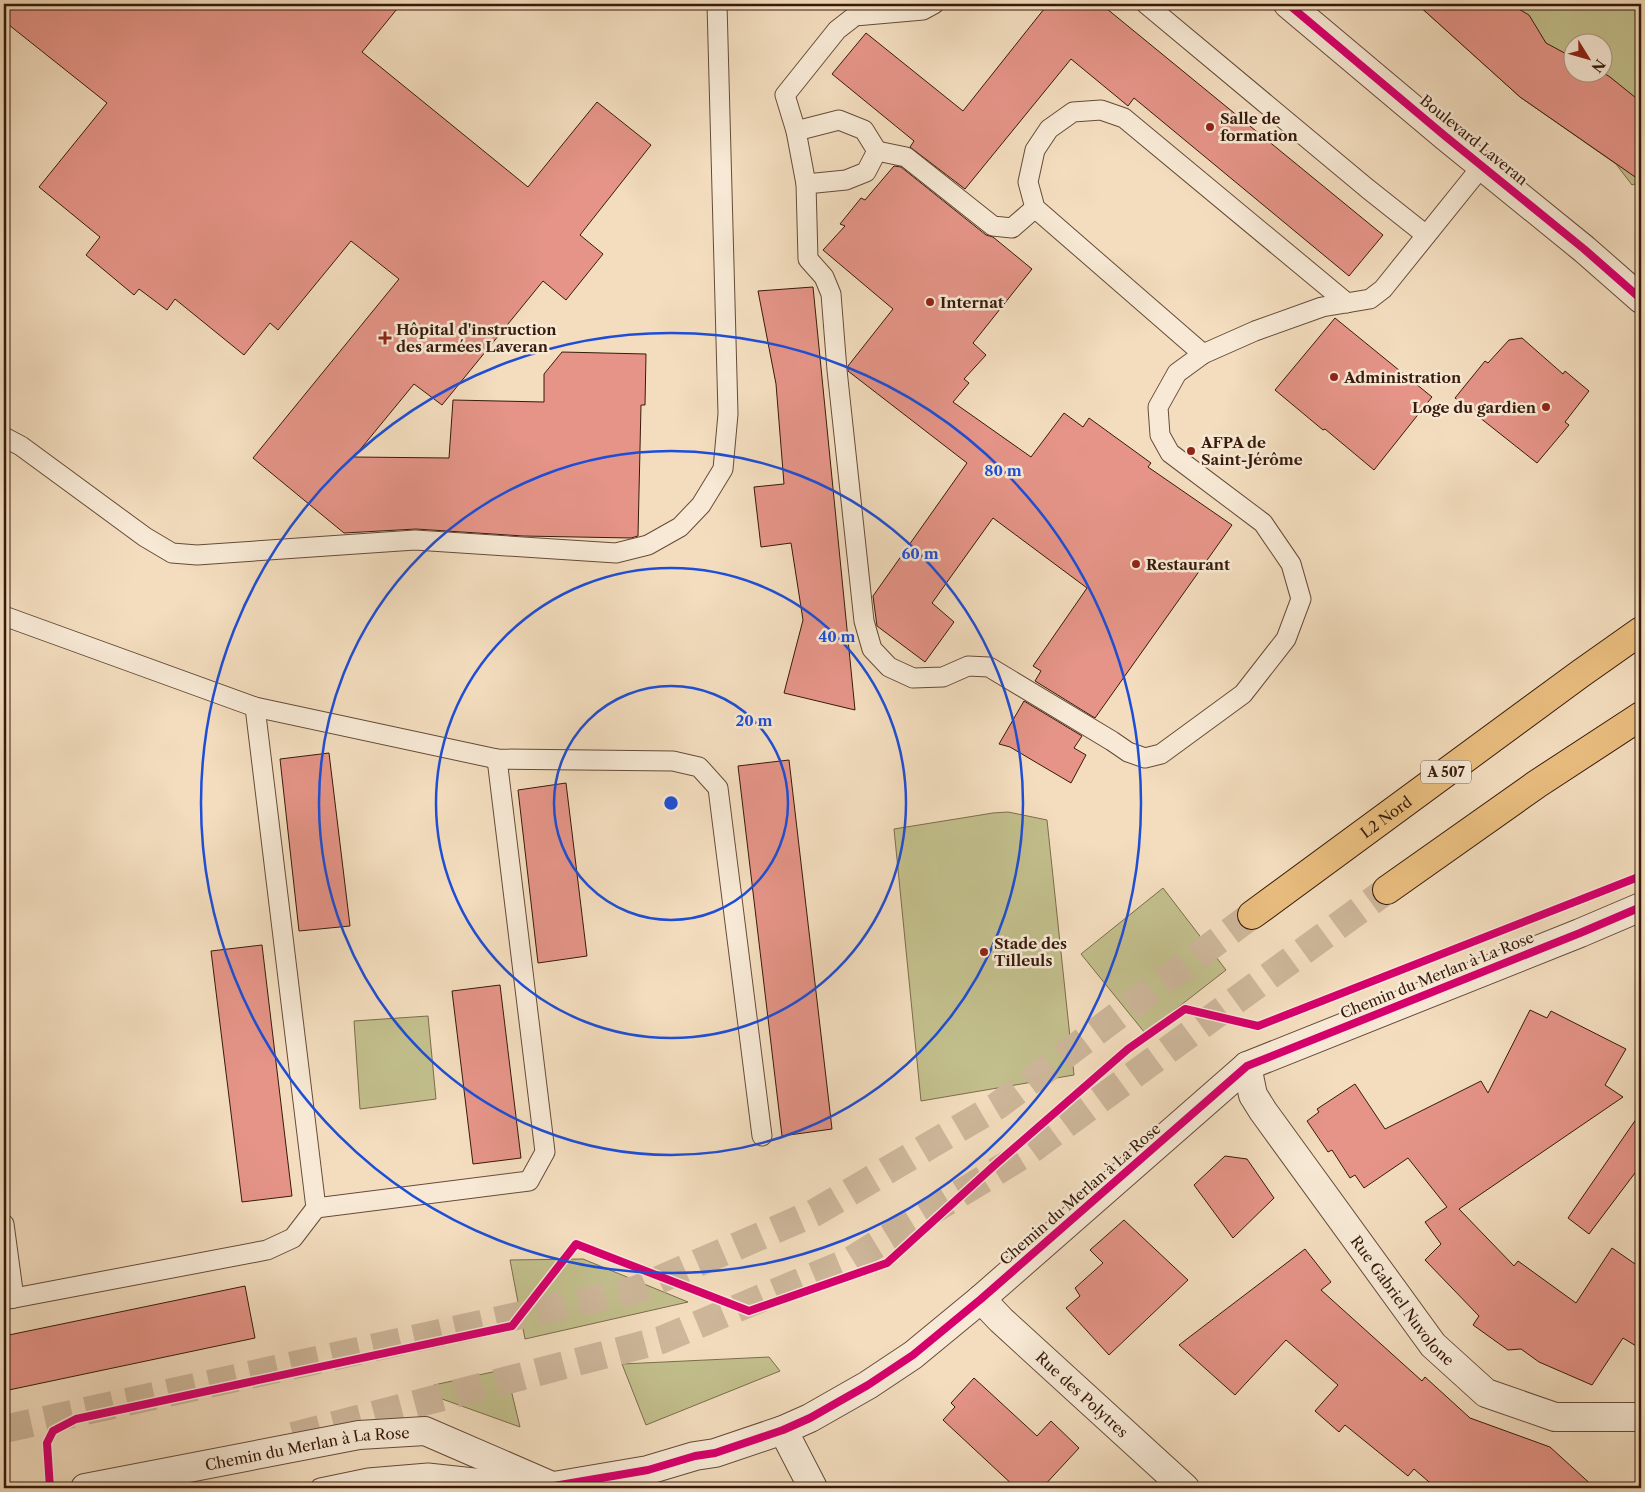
<svg xmlns="http://www.w3.org/2000/svg" width="1645" height="1492" font-family="'Libre Caslon Text',serif">
<style>
.green{fill:#c2bf8c;stroke:#7c6c4c;fill-rule:evenodd}
.building{fill:#e59487;stroke:#371a0b}
.lines{fill:none;stroke-linecap:round;stroke-linejoin:round}
.motorway-tunnel{stroke:#cdb69a;stroke-width:28;stroke-dasharray:28 14;stroke-linecap:butt}
.service-casing{stroke:#664b38;stroke-width:21}
.minor-casing{stroke:#664b38;stroke-width:30}
.tertiary-casing{stroke:#664b38;stroke-width:30}
.motorway-casing{stroke:#371a0b;stroke-width:30}
.service{stroke:#f7e9d5;stroke-width:19}
.minor{stroke:#f7e9d5;stroke-width:28}
.tertiary{stroke:#f7e9d5;stroke-width:28}
.motorway{stroke:#eabe7f;stroke-width:28}
.cycleway-casing{stroke:#f7e9d5;stroke-width:11}
.cycleway{stroke:#d6006c;stroke-width:8}
.ring{fill:none;stroke:#1d4ed8;stroke-width:2.5}
.poi-dot{fill:#8f2418;stroke:#f7e9d5;stroke-width:2}
.labels{text-anchor:middle;dominant-baseline:central;stroke-width:5;stroke-linejoin:round;paint-order:stroke}
.shield{fill:#f7e9d5;stroke:#715848;stroke-width:1}
.shield-label{font-size:14px;font-weight:bold;fill:#371a0b}
.poi-label{font-size:15px;font-weight:bold;fill:#371a0b;stroke:#f7e9d5;text-anchor:start}
.street-label{font-size:15px;fill:#371a0b;stroke:#f7e9d5}
.centre{fill:#1d4ed8;stroke:#f7e9d5;stroke-width:2.5}
.ring-label{font-size:15px;text-anchor:middle;font-weight:bold;fill:#1d4ed8;stroke:#f7e9d5;stroke-width:5;stroke-linejoin:round;paint-order:stroke}
</style>
<rect width="100%" height="100%" fill="#f3ddbe"/>
<filter id="stains"><feTurbulence type="fractalNoise" baseFrequency=".004" numOctaves="4"/><feColorMatrix values="0 0 0 0 .2 0 0 0 0 .09 0 0 0 0 .02 0 0 0 .5 -.17"/></filter>
<radialGradient id="worn" r=".72"><stop offset=".6" stop-color="#630" stop-opacity="0"/><stop offset="1" stop-color="#630" stop-opacity=".3"/></radialGradient>
<g class="green">
<path d="M1417,4H1641V182L1632,185L1616,164L1520,97ZM1572,42H1602V72H1572Z"/>
<polygon points="1008,812 1047,820 1074,1075 921,1101 894,829 993,813"/>
<polygon points="1163,888 1226,970 1145,1033 1081,954"/>
<polygon points="428,1016 436,1099 360,1109 354,1021"/>
<polygon points="583,1259 688,1302 525,1339 510,1260"/>
<polygon points="769,1357 780,1371 646,1425 622,1364"/>
<polygon points="506,1369 520,1427 431,1395 434,1385"/>
</g>
<g class="building">
<polygon points="4,4 401,4 362,52 528,187 597,102 651,145 580,235 603,254 566,300 543,281 442,405 414,384 354,457 449,458 453,400 544,402 544,374 562,352 646,354 645,405 641,405 638,536 631,538 523,536 416,529 344,533 253,458 399,279 351,241 278,330 270,323 244,355 175,299 167,310 139,289 134,295 86,255 100,237 39,187 107,103 4,21"/>
<polygon points="1048,4 1101,4 1383,235 1349,276 1134,98 1128,106 1071,59 965,189 910,147 914,141 832,74 866,33 963,111"/>
<polygon points="1417,4 1510,4 1529,15 1546,43 1572,57 1572,72 1602,72 1610,77 1641,102 1641,181 1520,97"/>
<polygon points="894,166 901,167 986,235 993,237 1032,269 973,343 986,355 964,379 969,383 953,402 1031,457 1064,413 1083,427 1089,418 1151,463 1148,467 1232,525 1095,718 1035,681 1041,671 1033,666 1087,588 993,518 932,603 954,622 925,662 877,626 873,596 967,463 848,371 848,366 893,309 823,250 845,226 840,224 861,198 865,200"/>
<polygon points="813,287 845,609 855,710 784,693 803,620 791,543 761,547 754,487 784,484 776,384 758,291"/>
<polygon points="1335,318 1432,397 1374,470 1325,429 1323,430 1275,390"/>
<polygon points="1522,338 1563,374 1565,371 1589,391 1565,422 1569,425 1537,463 1455,398 1485,361 1488,363 1509,340"/>
<polygon points="1024,701 1082,736 1074,748 1086,755 1071,783 1010,747 999,744"/>
<polygon points="329,753 350,926 299,931 280,759"/>
<polygon points="789,760 832,1129 782,1136 738,766"/>
<polygon points="566,783 587,956 538,963 518,790"/>
<polygon points="262,945 292,1196 242,1202 211,951"/>
<polygon points="500,985 521,1158 473,1164 452,991"/>
<polygon points="1530,1010 1547,1018 1551,1011 1626,1049 1605,1085 1623,1097 1459,1209 1514,1266 1518,1261 1576,1303 1612,1248 1641,1268 1641,1349 1623,1338 1592,1385 1539,1362 1521,1349 1508,1350 1473,1325 1479,1316 1425,1260 1441,1244 1425,1222 1447,1207 1408,1158 1364,1188 1355,1175 1350,1178 1332,1150 1328,1152 1307,1121 1319,1112 1317,1109 1355,1084 1385,1129 1481,1081 1488,1093"/>
<polygon points="1641,1112 1641,1165 1589,1234 1568,1218"/>
<polygon points="1225,1156 1247,1159 1274,1198 1233,1238 1194,1185"/>
<polygon points="1124,1220 1188,1280 1109,1355 1066,1308 1080,1296 1075,1288 1103,1263 1090,1250"/>
<polygon points="1305,1249 1331,1282 1321,1290 1422,1381 1425,1377 1470,1418 1550,1447 1595,1488 1436,1488 1414,1469 1408,1476 1345,1425 1339,1432 1315,1411 1338,1385 1286,1340 1235,1395 1179,1345"/>
<polygon points="245,1286 255,1338 4,1391 4,1336"/>
<polygon points="974,1378 1037,1436 1051,1421 1079,1448 1042,1488 1016,1488 943,1420 955,1407 951,1403"/>
</g>
<g class="lines">
<g class="motorway-tunnel">
<polyline points="4,1429 635,1290 814,1213 997,1106 1252,915"/>
<polyline points="293,1436 661,1340 848,1262 1028,1152 1387,890"/>
</g>
<defs>
<g id="service">
<polyline points="934,4 923,10 855,16 837,30 785,95 796,131 806,184 808,259 824,277 831,294 837,370 864,621 872,649 889,667 913,678 943,677 968,666 989,667 1112,741 1128,752 1145,758 1161,754 1243,694 1286,639 1301,599 1291,564 1263,523 1170,453 1160,435 1158,407 1177,373 1203,354 1255,331 1322,307 1370,299 1383,289 1482,166"/>
<polyline points="1146,4 1368,189 1426,235"/>
<polyline points="796,131 839,120 864,130 877,151"/>
<polyline points="806,184 846,180 866,172 877,151 906,157 993,226 1012,228 1035,208"/>
<polyline points="1203,354 1035,208 1028,182 1035,150 1049,129 1073,112 1101,110 1124,118 1347,303"/>
<polyline points="4,437 21,446 145,537 172,553 197,555 415,540 616,553 648,545 680,527 701,505 723,469 728,414 717,4"/>
<polyline points="4,616 255,707 497,759 673,761 699,767 718,788 762,1136"/>
<polyline points="316,1208 529,1181 545,1152 497,759"/>
<polyline points="4,1224 14,1298"/>
<polyline points="4,1300 267,1250 293,1238 316,1208 255,707"/>
<polyline points="320,1488 368,1478 428,1473 531,1484"/>
</g>
<g id="minor">
<path id="s1" d="M1247,1066L1253,1095L1263,1111L1433,1345L1486,1393L1555,1417H1641"/>
<path id="s2" d="M981,1299L1001,1320L1185,1488"/>
<polyline points="783,1430 813,1488"/>
</g>
<g id="tertiary">
<polyline points="1288,4 1445,136 1584,249 1641,299"/>
<path id="s3" d="M85,1488L359,1435L425,1431L552,1486"/>
<polyline points="542,1488 648,1470 695,1456 715,1453 783,1430 810,1418 868,1385 913,1355 981,1299 1247,1066 1580,933 1641,907"/>
</g>
<g id="motorway">
<polyline points="1387,890 1537,784 1641,716"/>
<path id="s4" d="M1252,915L1580,674L1641,631"/>
</g>
</defs>
<use href="#service" class="service-casing"/>
<use href="#minor" class="minor-casing"/>
<use href="#tertiary" class="tertiary-casing"/>
<use href="#motorway" class="motorway-casing"/>
<use href="#service" class="service"/>
<use href="#minor" class="minor"/>
<use href="#tertiary" class="tertiary"/>
<use href="#motorway" class="motorway"/>
<defs>
<g id="cycleway">
<polyline points="1288,4 1445,136 1584,249 1641,299"/>
<polyline points="50,1488 47,1443 53,1431 76,1419 512,1326 576,1244 749,1311 887,1263 997,1163 1128,1049 1185,1009 1258,1026 1641,876"/>
<polyline points="542,1488 648,1470 695,1456 715,1453 783,1430 810,1418 868,1385 913,1355 981,1299 1247,1066 1580,933 1641,907"/>
</g>
</defs>
<use href="#cycleway" class="cycleway-casing"/>
<use href="#cycleway" class="cycleway"/>
</g>
<g class="ring">
<circle cx="671" cy="803" r="117"/>
<circle cx="671" cy="803" r="235"/>
<circle cx="671" cy="803" r="352"/>
<circle cx="671" cy="803" r="470"/>
</g>
<g class="poi-dot">
<circle cx="1210" cy="127" r="5"/>
<circle cx="930" cy="302" r="5"/>
<path d="M382.5 330.5h5v5h5v5h-5v5h-5v-5h-5v-5h5z"/>
<circle cx="1334" cy="377" r="5"/>
<circle cx="1546" cy="407" r="5"/>
<circle cx="1191" cy="451" r="5"/>
<circle cx="1136" cy="564" r="5"/>
<circle cx="984" cy="952" r="5"/>
</g>
<g class="labels">
<rect class="shield" x="1421" y="760.5" width="50" height="23" rx="4"/>
<g class="shield-label">
<text x="1446" y="772">A 507</text>
</g>
<g class="poi-label">
<text x="1220" y="118">Salle de<tspan x="1220" dy="17">formation</tspan></text>
<text x="940" y="302">Internat</text>
<text x="396" y="329">Hôpital d'instruction<tspan x="396" dy="17">des armées Laveran</tspan></text>
<text x="1344" y="377">Administration</text>
<text x="1536" y="407" text-anchor="end">Loge du gardien</text>
<text x="1201" y="442">AFPA de<tspan x="1201" dy="17">Saint-Jérôme</tspan></text>
<text x="1146" y="564">Restaurant</text>
<text x="994" y="943">Stade des<tspan x="994" dy="17">Tilleuls</tspan></text>
</g>
<g class="street-label">
<text transform="translate(1474 140) rotate(39)">Boulevard Laveran</text>
<text stroke="none"><textPath href="#s4" startOffset="166">L2 Nord</textPath></text>
<text transform="translate(1437 975) rotate(-22)">Chemin du Merlan à La Rose</text>
<text transform="translate(1080 1194) rotate(-41)">Chemin du Merlan à La Rose</text>
<text stroke="none"><textPath href="#s1" startOffset="284">Rue Gabriel Nuvolone</textPath></text>
<text stroke="none"><textPath href="#s2" startOffset="139">Rue des Polytres</textPath></text>
<text stroke="none"><textPath href="#s3" startOffset="226">Chemin du Merlan à La Rose</textPath></text>
</g>
</g>
<circle cx="671" cy="803" r="8" class="centre"/>
<g class="ring-label">
<text x="1003" y="476">80 m</text>
<text x="920" y="559">60 m</text>
<text x="837" y="642">40 m</text>
<text x="754" y="726">20 m</text>
</g>
<rect width="1645" height="1492" fill="none" stroke="#f3ddbe" stroke-width="20"/>
<rect x="5" y="5" width="1635" height="1482" fill="none" stroke="#371a0b" stroke-width="2.5"/>
<rect x="10" y="10" width="1625" height="1472" fill="none" stroke="#371a0b"/>
<g transform="translate(1588 58) rotate(127)"><circle r="24" fill="#f7e9d5" stroke="#aa9684"/>
<path d="M0-4L9 19L0 12L-9 19Z" fill="#8f2418"/>
<text y="-8" font-size="14" font-weight="bold" text-anchor="middle" fill="#371a0b">N</text>
</g>
<rect width="100%" height="100%" filter="url(#stains)"/>
<rect width="100%" height="100%" fill="url(#worn)"/>
</svg>
